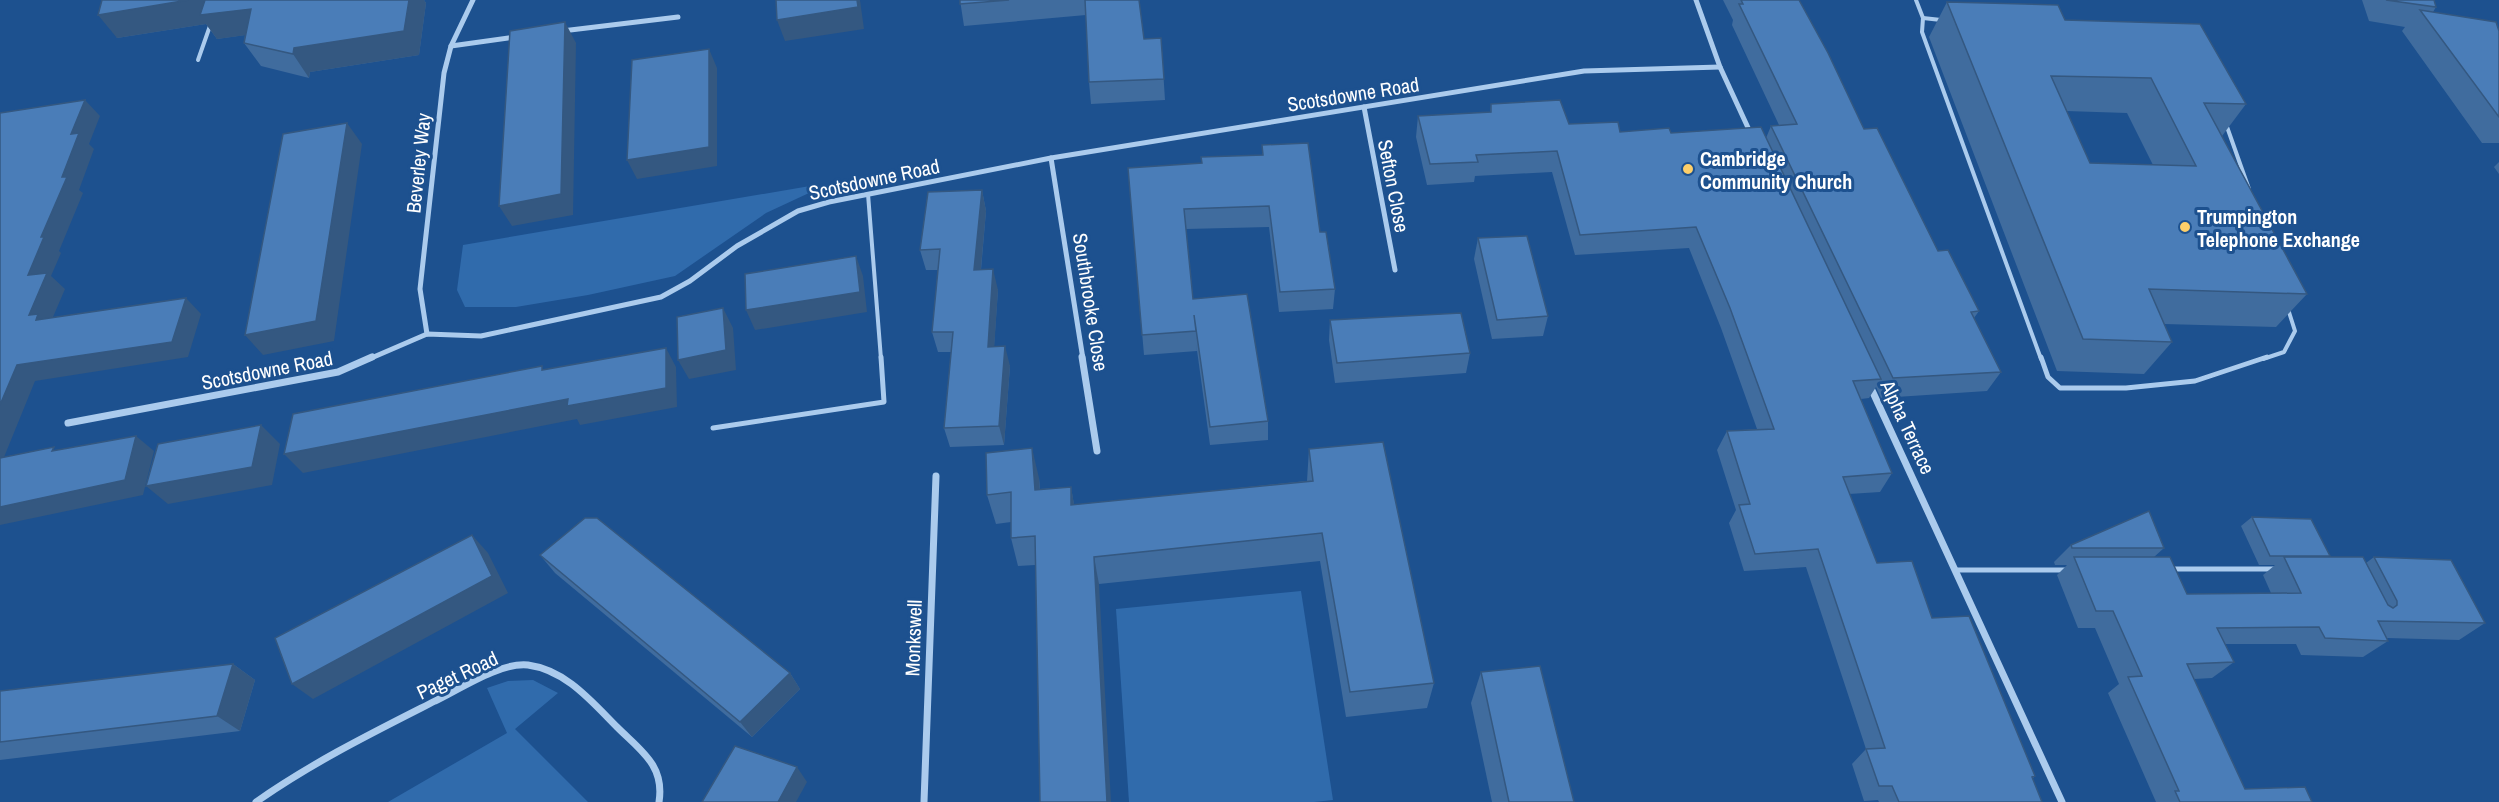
<svg xmlns="http://www.w3.org/2000/svg" width="2499" height="802" font-family="'Archivo Narrow',sans-serif">
<style>
.green{fill:#306bac}
.lines{fill:none;stroke-linecap:round;stroke-linejoin:round}
.lane-far1{stroke:#abcbed;stroke-width:4}
.lane{stroke:#abcbed;stroke-width:5}
.street-far1{stroke:#abcbed;stroke-width:5}
.street{stroke:#abcbed;stroke-width:7}
.wall{fill:#406c9e;fill-rule:evenodd}
.shaded-wall{fill:#345881}
.building{fill:#4a7db8;stroke:#345881;stroke-width:1.5;fill-rule:evenodd}
.poi-dot{fill:#fdcf6a;stroke:#1d518f;stroke-width:2}
.labels{text-anchor:middle;dominant-baseline:central;stroke-width:6;stroke-linejoin:round;paint-order:stroke}
.street-label{font-size:20px;fill:#fff;stroke:#1d518f}
.poi-label{font-size:20px;font-weight:bold;fill:#fff;stroke:#1d518f;text-anchor:start}
</style>
<rect width="100%" height="100%" fill="#1d518f"/>
<g class="green">
<polygon points="810,186 809,193 766,213 675,276 588,295 516,307 465,307 457,290 463,245"/>
<polygon points="1301,591 1333,800 1314,802 1129,802 1116,609"/>
<polygon points="533,680 558,693 515,729 588,802 388,802 507,733 487,688 508,681"/>
</g>
<g class="lines">
<g class="lane-far1">
<polyline points="1916,0 1923,18 1922,32 2041,359"/>
<polyline points="1923,18 1941,20"/>
<polyline points="198,60 211,23"/>
<polyline points="2226,124 2249,189"/>
<polyline points="868,194 881,359"/>
<polyline points="2263,359 2284,352 2295,331 2288,309"/>
</g>
<g class="lane">
<polyline points="2041,357 2048,377 2060,388 2126,388 2195,381 2267,357"/>
<polyline points="713,428 884,402 881,357"/>
<polyline points="2172,569 2275,569"/>
<polyline points="1956,570 2068,570"/>
</g>
<g class="street-far1">
<polyline points="1696,0 1720,67 1750,132"/>
<polyline points="562,31 678,17"/>
<polyline points="451,46 516,37"/>
<polyline points="1364,107 1395,270"/>
<polyline points="1051,158 1083,359"/>
<polyline points="427,334 420,289 444,73 451,46 473,0"/>
<polyline points="369,359 427,334 481,336 661,297 690,281 737,246 798,211 829,202 1051,158 1584,71 1720,67"/>
</g>
<g class="street">
<polyline points="1082,357 1097,451"/>
<polyline points="1870,386 2062,802"/>
<polyline points="68,423 338,372 372,357"/>
<path d="M256,802C313,762 374,732 435,701C460,689 500,662 528,665C566,670 592,702 617,727C640,750 665,765 659,802"/>
<polyline points="924,802 936,476"/>
</g>
</g>
<g class="wall">
<polygon points="102,0 424,0 426,3 419,55 310,72 309,78 261,66 244,43 245,35 217,39 206,24 117,38"/>
<polygon points="960,0 1139,0 1144,39 1161,38 1165,100 1091,104 1089,82 1086,15 964,26"/>
<polygon points="1723,0 1799,0 1864,129 1938,251 1979,311 1974,318 2001,372 1987,391 1881,398 1876,387 1869,398 1861,399 1892,473 1880,492 1849,494 1877,563 1932,618 2035,776 2032,779 2042,802 1879,802 1878,800 1864,801 1852,764 1866,749 1806,567 1744,571 1729,523 1736,510 1717,450 1727,431 1757,429 1721,328 1689,248 1575,255 1552,172 1475,176 1474,182 1427,185 1416,137 1418,116 1490,112 1491,104 1569,124 1620,132 1671,133 1766,138 1771,126 1779,125 1732,25 1733,20"/>
<polygon points="2362,0 2434,0 2436,7 2433,12 2499,31 2499,143 2482,143 2402,31 2405,27 2369,21"/>
<path d="M1947,2L2065,20L2246,104L2222,136L2307,294L2276,327L2164,324L2172,342L2144,374L2057,371L1929,37ZM2066,111L2127,113L2153,165L2090,163Z"/>
<polygon points="1262,145 1320,232 1335,289 1333,309 1279,312 1269,227 1186,229 1193,299 1268,421 1268,440 1210,445 1196,343 1197,351 1144,355 1128,168 1202,163 1262,155"/>
<polygon points="2499,162 2499,174 2494,167"/>
<polygon points="982,190 986,211 981,270 998,290 994,346 1010,366 1004,445 950,447 944,428 951,352 938,352 932,332 938,270 926,270 920,250"/>
<polygon points="1478,238 1548,316 1543,336 1492,339 1474,259"/>
<polygon points="1330,320 1470,353 1466,373 1335,383 1329,340"/>
<polygon points="1309,449 1434,683 1427,708 1346,717 1320,561 1099,584 1035,565 1018,566 1011,538 1011,522 996,524 987,495 1039,478 1040,489 1071,487 1074,505 1307,481"/>
<polygon points="2252,517 2330,556 2328,557 2366,563 2374,557 2485,623 2459,640 2387,638 2388,641 2363,657 2301,655 2296,644 2225,644 2234,662 2212,678 2194,679 2245,789 2312,802 2156,802 2108,693 2119,684 2095,628 2078,628 2057,575 2067,565 2055,565 2054,562 2071,545 2164,548 2154,557 2187,594 2271,593 2263,575 2275,565 2259,565 2241,526"/>
<polygon points="540,555 790,673 800,689 752,737 555,573"/>
<polygon points="233,664 255,680 240,731 0,760 0,691"/>
<polygon points="1481,672 1574,802 1492,802 1471,703"/>
</g>
<g class="shaded-wall">
<polygon points="188,0 215,0 251,9 268,32 217,39 206,24 117,38 98,15"/>
<polygon points="409,0 424,0 426,3 419,55 310,72 309,78 293,54 294,48"/>
<polygon points="857,0 860,0 864,29 785,41 777,20"/>
<polygon points="565,22 576,43 573,215 512,226 499,206"/>
<polygon points="709,49 717,68 717,166 637,179 627,160"/>
<polygon points="85,100 100,116 89,144 94,149 79,190 83,193 59,251 61,253 51,276 65,289 50,324 56,330 29,315 28,275 62,177 71,134"/>
<polygon points="347,123 362,144 334,341 263,355 245,335"/>
<polygon points="982,190 986,211 979,290 974,270"/>
<polygon points="856,256 863,276 867,312 755,330 746,310"/>
<polygon points="993,269 998,290 993,366 988,347"/>
<polygon points="186,298 201,314 188,357 35,381 0,467 0,405 17,365"/>
<polygon points="723,308 733,328 736,370 689,379 678,360"/>
<polygon points="1005,346 1010,366 1004,445 999,426"/>
<polygon points="666,348 676,367 677,407 580,425 577,419 303,473 284,454"/>
<polygon points="261,425 280,444 272,485 168,504 146,486"/>
<polygon points="136,436 154,451 143,495 0,525 0,507"/>
<polygon points="1032,448 1039,478 1042,519 1035,490"/>
<polygon points="1071,487 1076,516 1071,505"/>
<polygon points="472,535 488,553 508,593 313,699 292,684"/>
<polygon points="1094,557 1099,584 1111,802 1107,802"/>
<polygon points="233,664 255,680 240,731 217,716"/>
<polygon points="790,673 800,689 752,737 740,722"/>
<polygon points="797,767 807,782 796,802 778,802"/>
</g>
<g class="building">
<polygon points="102,0 188,0 98,15"/>
<polygon points="205,0 409,0 404,31 294,48 293,54 244,43 251,9 200,15"/>
<polygon points="776,0 857,0 858,7 777,20"/>
<polygon points="960,0 1009,0 960,4"/>
<polygon points="1085,0 1139,0 1144,39 1161,38 1164,79 1089,82"/>
<polygon points="1741,0 1799,0 1828,53 1864,129 1877,128 1938,251 1948,250 1979,311 1971,312 2001,372 1893,378 1771,126 1797,124 1739,4 1743,4"/>
<polygon points="2386,0 2434,0 2436,7"/>
<path d="M1947,2L2058,5L2065,20L2200,24L2246,104L2204,103L2307,294L2149,289L2172,342L2083,339ZM2051,76L2151,78L2196,166L2090,163Z"/>
<polygon points="2420,10 2496,22 2499,31 2499,117"/>
<polygon points="565,22 561,194 499,206 510,31"/>
<polygon points="709,49 709,147 627,160 632,60"/>
<polygon points="85,100 71,134 79,133 62,177 67,177 41,237 44,237 28,275 47,273 29,315 38,314 36,320 186,298 172,342 17,365 0,405 0,113"/>
<polygon points="1560,100 1569,124 1618,122 1620,132 1669,128 1671,133 1761,127 1881,379 1853,381 1892,473 1843,477 1877,563 1912,561 1932,618 1969,616 2035,776 2032,777 2042,802 1899,802 1892,786 1879,786 1866,749 1885,748 1818,549 1755,554 1739,505 1750,504 1727,431 1774,429 1730,308 1696,227 1580,235 1557,151 1476,155 1478,162 1430,164 1418,116 1491,112 1491,104"/>
<polygon points="347,123 316,321 245,335 283,134"/>
<polygon points="1308,143 1320,232 1326,232 1335,289 1280,292 1269,206 1184,209 1193,299 1247,294 1268,421 1210,427 1194,315 1196,331 1142,335 1128,168 1202,163 1201,157 1263,155 1262,145"/>
<polygon points="982,190 974,270 993,269 988,347 1005,346 999,426 944,428 953,332 932,332 940,249 920,250 928,192"/>
<polygon points="1527,236 1548,316 1497,320 1478,238"/>
<polygon points="856,256 860,292 746,310 745,274"/>
<polygon points="723,308 726,350 678,360 677,317"/>
<polygon points="1461,313 1470,353 1337,363 1330,320"/>
<polygon points="666,348 666,388 567,406 568,399 284,454 293,414 542,366 542,370"/>
<polygon points="261,425 252,467 146,486 158,444"/>
<polygon points="136,436 125,480 0,507 0,458 54,447 52,451"/>
<polygon points="1383,442 1434,683 1350,692 1322,533 1094,557 1107,802 1040,802 1035,536 1011,538 1011,492 987,495 986,453 1032,448 1035,490 1071,487 1071,505 1313,481 1309,449"/>
<polygon points="2149,511 2164,548 2072,548 2071,545"/>
<polygon points="2252,517 2311,519 2330,556 2270,556"/>
<polygon points="585,518 597,518 790,673 740,722 540,555"/>
<polygon points="472,535 492,576 292,684 275,638"/>
<polygon points="2074,557 2170,557 2187,594 2301,593 2284,557 2363,557 2388,605 2393,608 2397,605 2397,601 2374,557 2451,560 2485,623 2378,621 2388,641 2325,638 2319,627 2217,628 2234,662 2187,664 2245,789 2305,787 2312,802 2180,802 2175,791 2179,791 2128,677 2142,676 2113,611 2096,611"/>
<polygon points="233,664 217,716 0,742 0,691"/>
<polygon points="1540,666 1574,802 1509,802 1481,672"/>
<polygon points="735,746 797,767 778,802 702,802"/>
</g>
<g class="poi-dot">
<circle cx="1688" cy="169" r="6"/>
<circle cx="2185" cy="227" r="6"/>
</g>
<g class="labels">
<g class="street-label">
<text transform="translate(1353 94) rotate(-9)">Scotsdowne Road</text>
<text transform="translate(418 163) rotate(-84)">Beverley Way</text>
<text transform="translate(874 179) rotate(-12)">Scotsdowne Road</text>
<text transform="translate(1394 186) rotate(79)">Sefton Close</text>
<text transform="translate(1091 302) rotate(81)">Southbrooke Close</text>
<text transform="translate(267 370) rotate(-11)">Scotsdowne Road</text>
<text transform="translate(1908 427) rotate(65)">Alpha Terrace</text>
<text transform="translate(913 638) rotate(-88)">Monkswell</text>
<text transform="translate(457 675) rotate(-25)">Paget Road</text>
</g>
<g class="poi-label">
<text x="1700" y="158">Cambridge<tspan x="1700" dy="23">Community Church</tspan></text>
<text x="2197" y="216">Trumpington<tspan x="2197" dy="23">Telephone Exchange</tspan></text>
</g>
</g>
</svg>
